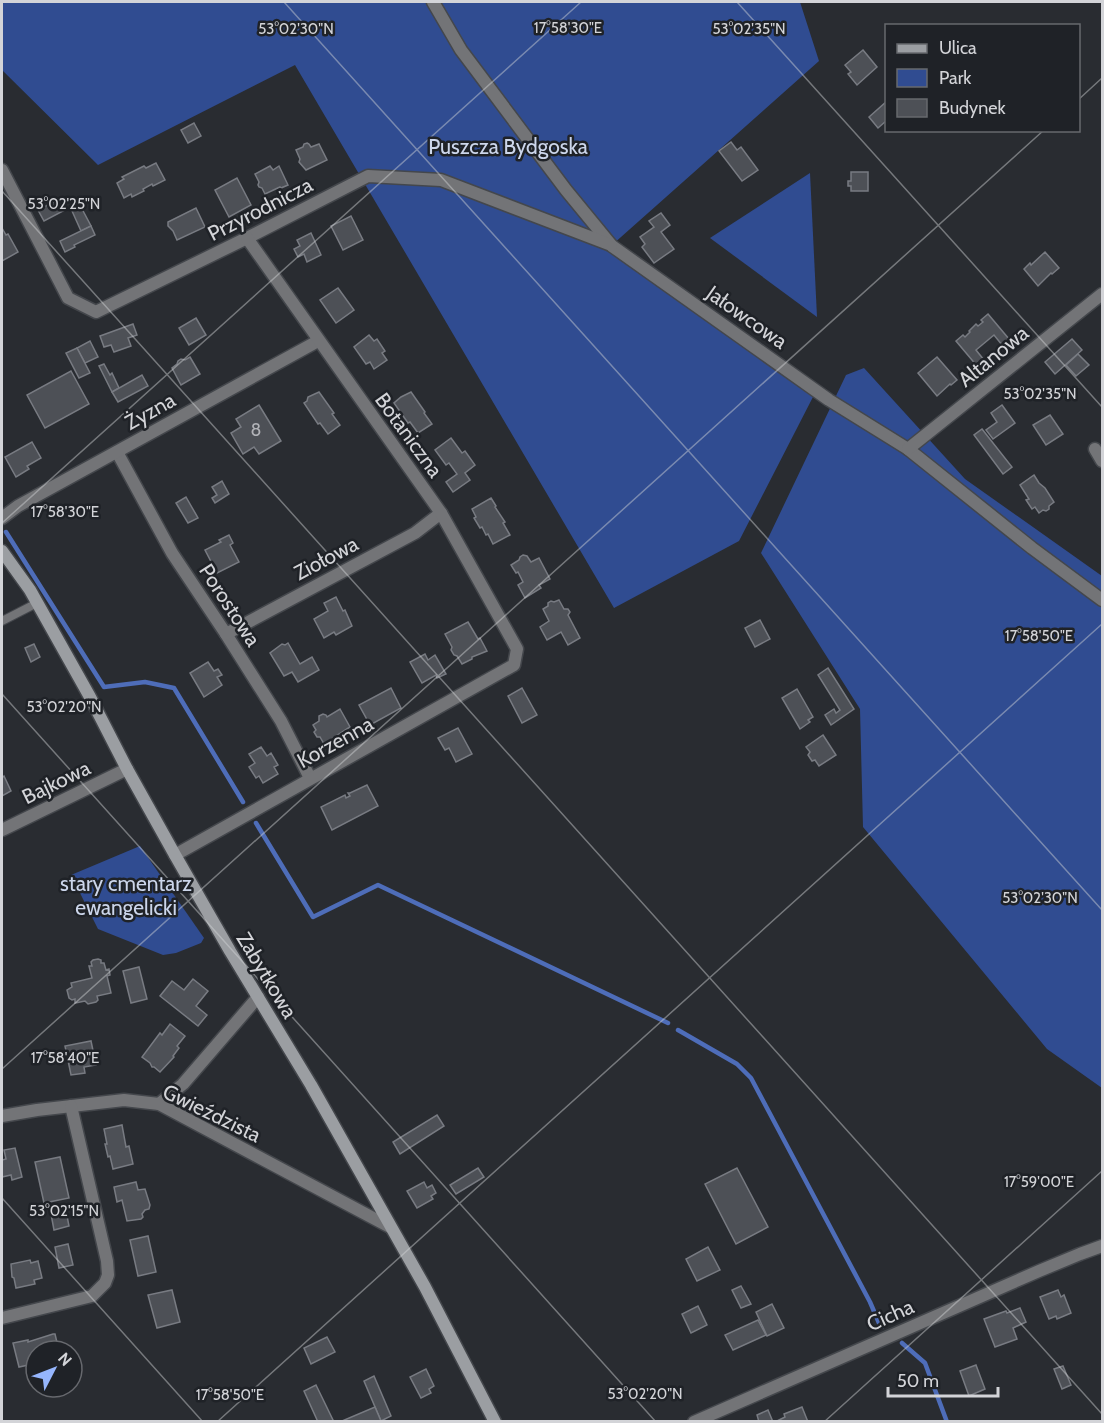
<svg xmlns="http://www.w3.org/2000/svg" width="1104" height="1423" font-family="Cabin,sans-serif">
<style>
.green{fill:#304c91}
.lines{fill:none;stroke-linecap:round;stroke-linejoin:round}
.stream{stroke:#4e6db9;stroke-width:4.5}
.building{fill:#4d5056;stroke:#787b82;stroke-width:1.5}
.lane-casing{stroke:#44474c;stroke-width:10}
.street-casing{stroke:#44474c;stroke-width:15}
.secondary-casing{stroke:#44474c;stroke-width:15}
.lane{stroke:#737477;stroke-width:8}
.street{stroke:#737477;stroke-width:12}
.secondary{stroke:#9b9ea2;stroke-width:12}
.ticks{fill:none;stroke:#d3d4d8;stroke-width:1.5;stroke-opacity:0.45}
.labels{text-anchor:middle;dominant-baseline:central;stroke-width:5;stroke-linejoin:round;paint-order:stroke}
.number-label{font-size:18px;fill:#b2b3b8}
.park-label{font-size:21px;fill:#ccd6eb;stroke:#1f2227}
.street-label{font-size:21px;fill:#d3d4d8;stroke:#1f2227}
.ticks-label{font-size:15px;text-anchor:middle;fill:#d3d4d8;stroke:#1f2227;stroke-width:5;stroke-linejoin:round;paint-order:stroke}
</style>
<rect width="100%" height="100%" fill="#292c31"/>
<g class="green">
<polygon points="2,2 800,2 819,61 612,245 814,395 739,541 614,608 295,65 98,165 2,70"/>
<polygon points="810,173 817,317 710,238"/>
<polygon points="864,368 965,479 1102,576 1102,1088 1047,1049 863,827 860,709 761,553 846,375"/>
<polygon points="140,846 204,938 201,943 176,953 163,955 98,929 71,875"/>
</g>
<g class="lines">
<g class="stream">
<polyline points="6,532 104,687 145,682 174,688 243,802"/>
<polyline points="256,823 313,917 378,885 668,1023"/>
<polyline points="678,1030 737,1064 751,1078 870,1302 879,1323 883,1326"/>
<polyline points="902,1343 925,1363 947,1422"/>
</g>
</g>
<g class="building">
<polygon points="863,50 877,67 857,85 848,74 851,72 845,65"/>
<polygon points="886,102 886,121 878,128 869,117"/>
<polygon points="194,123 201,136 188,143 181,130"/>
<polygon points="731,142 737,150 741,147 758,170 742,181 719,151"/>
<polygon points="307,143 309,144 311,147 319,144 327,160 306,170 299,162 300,159 296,150 303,147 304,144"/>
<polygon points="156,163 165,180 153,186 152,184 143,189 144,191 132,197 131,194 124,198 117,183 124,179 122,177 144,166 146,168"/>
<polygon points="270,166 273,170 279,166 288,185 281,188 280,187 265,194 262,188 259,187 258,185 259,182 255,174"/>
<polygon points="851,172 868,172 868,191 851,191 851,186 848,186 848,181 851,181"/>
<polygon points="237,178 251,205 229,217 215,190"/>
<polygon points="59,199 65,210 44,221 38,210"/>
<polygon points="81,207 91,226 81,231 72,211"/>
<polygon points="196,208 205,227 177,240 173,231 168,226 168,222"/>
<polygon points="661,213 670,225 661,232 674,249 654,263 642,247 645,244 640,237 654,227 649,221"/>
<polygon points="351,216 363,240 343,250 331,226"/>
<polygon points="91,226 95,235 74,245 75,247 65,252 60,241"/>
<polygon points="2,228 6,235 8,234 18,252 2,261"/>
<polygon points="311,233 321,255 307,262 304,254 298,257 294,249 300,246 297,240"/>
<polygon points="1045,252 1059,268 1052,274 1051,273 1038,286 1024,269 1030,263 1031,265"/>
<polygon points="338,288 354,310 336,323 320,300"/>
<polygon points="988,314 1009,339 1002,345 994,335 976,350 984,360 977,366 956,341 963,335 965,337 970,332 969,331 976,324 978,326 983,322 981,320"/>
<polygon points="196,318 206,335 189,345 179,328"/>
<polygon points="133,324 137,335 128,338 131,346 114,352 111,345 104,347 100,336"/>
<polygon points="369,335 374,341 377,339 385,351 382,353 387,360 374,369 370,362 366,364 354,347"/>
<polygon points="1072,339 1082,350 1055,374 1045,362"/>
<polygon points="90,341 98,357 85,363 77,348"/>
<polygon points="77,348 90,373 79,378 66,353"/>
<polygon points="1078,354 1089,365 1076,376 1066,365"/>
<polygon points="190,357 200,374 181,385 172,368 177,364 178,361 181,359 185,360"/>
<polygon points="937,357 957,380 951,385 950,384 937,396 918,373"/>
<polygon points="104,364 110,375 112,373 119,388 112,392 99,366"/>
<polygon points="71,371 89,404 45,428 27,395"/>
<polygon points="142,375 148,386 118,402 112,392"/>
<polygon points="319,392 334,413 332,414 340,425 328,434 320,423 318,424 304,403 307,401 308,397"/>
<polygon points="411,392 425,412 424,413 432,424 418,433 410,422 408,423 394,403 401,397"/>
<polygon points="259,405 281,441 259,454 254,447 243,454 231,433 241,427 236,419"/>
<polygon points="1002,405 1015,423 993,439 986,430 997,422 991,413"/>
<polygon points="1050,415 1063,434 1046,445 1033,425"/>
<polygon points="982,429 1012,467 1003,474 974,435"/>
<polygon points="451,438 462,453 465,451 475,465 465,473 470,480 453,492 446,482 457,474 449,463 446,465 435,450"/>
<polygon points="32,442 41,458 27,466 29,469 16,477 5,457"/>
<polygon points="1034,475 1039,483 1045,488 1054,502 1049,506 1049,509 1046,511 1043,510 1039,513 1035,507 1032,509 1026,500 1029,499 1020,485"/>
<polygon points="222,481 229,494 215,503 212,498 217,495 212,487"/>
<polygon points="186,497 198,518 188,523 176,503"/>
<polygon points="491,498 496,506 495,507 505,522 503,523 510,535 493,544 488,534 486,535 482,527 480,528 474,518 476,517 472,509"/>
<polygon points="229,535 233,543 230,545 239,562 217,573 205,550 221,542 219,540"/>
<polygon points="523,555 527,556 531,562 539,558 550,579 539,585 541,588 525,598 518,585 523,582 518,572 516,573 511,565 519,560 520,557"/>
<polygon points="336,597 343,611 345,610 352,626 336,635 334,632 324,638 314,619 328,611 324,603"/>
<polygon points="559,600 564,609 568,609 570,612 568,615 580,638 568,645 561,632 547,640 540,627 549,621 543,609 548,606 548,603 551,601 554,602"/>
<polygon points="760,620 770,639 755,647 745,628"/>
<polygon points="468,622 478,639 480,638 487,651 472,657 472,659 462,664 457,656 454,655 451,650 452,647 445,634"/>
<polygon points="288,643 300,664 312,657 319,670 298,682 292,672 284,676 270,653 282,644 285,645"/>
<polygon points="34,644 40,657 31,662 25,648"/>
<polygon points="425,654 428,660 435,655 446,674 437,678 436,675 422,683 410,662"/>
<polygon points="208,662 214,671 218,669 222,675 217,677 222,685 204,697 190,673"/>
<polygon points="828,668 854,709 831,725 825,715 834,709 836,713 840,710 818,675"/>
<polygon points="391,688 401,708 370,725 359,705"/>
<polygon points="522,688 537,715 522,723 508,696"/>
<polygon points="797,689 813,717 808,720 810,722 800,729 782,698"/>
<polygon points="340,709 350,727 324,744 320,737 317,737 314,732 316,730 313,725 319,721 319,716 323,714 326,715 327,717"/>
<polygon points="458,728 472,754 456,762 449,748 445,750 438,738"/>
<polygon points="823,735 836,755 819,766 815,760 812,761 808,755 810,752 806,747"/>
<polygon points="261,747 267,756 271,753 278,765 274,767 278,774 263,783 259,776 256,778 249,767 255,763 249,754"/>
<polygon points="4,776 11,791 2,796 2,778"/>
<polygon points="367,785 378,806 332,830 321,807 345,795 346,798 350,796 348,793 350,793"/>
<polygon points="98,959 101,960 101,963 104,963 106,970 109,969 110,975 107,976 111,993 97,996 98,1000 96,1002 88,1004 85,1001 75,1003 75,999 72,1000 69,998 67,990 72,987 71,983 92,978 89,966 92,966 91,962 93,960"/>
<polygon points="139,967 147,999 131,1003 123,971"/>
<polygon points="193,979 208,991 196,1006 207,1015 198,1026 160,996 172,981 184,990"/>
<polygon points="170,1024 185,1036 177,1046 179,1048 173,1056 174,1057 160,1072 154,1067 152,1067 150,1063 142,1057 160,1033 162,1035"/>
<polygon points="91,1041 96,1065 84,1067 85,1073 71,1075 65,1046"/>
<polygon points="437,1115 444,1126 400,1154 393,1142"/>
<polygon points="122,1125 126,1147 129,1146 133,1164 113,1169 110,1156 108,1157 105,1144 107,1144 104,1129"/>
<polygon points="15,1148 22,1177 12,1180 11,1175 2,1177 2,1160 6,1159 4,1150"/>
<polygon points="60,1157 69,1198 44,1203 35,1162"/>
<polygon points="478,1168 484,1177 456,1194 450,1185"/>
<polygon points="737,1168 768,1227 736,1244 705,1184"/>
<polygon points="136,1182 138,1190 145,1189 150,1205 149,1209 145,1210 142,1214 143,1217 141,1219 127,1221 122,1200 117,1202 114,1187"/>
<polygon points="424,1182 427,1188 432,1185 436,1193 431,1196 433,1199 417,1208 407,1191"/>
<polygon points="66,1211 69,1226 54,1230 51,1214"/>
<polygon points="148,1236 156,1272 138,1276 130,1240"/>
<polygon points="68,1244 73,1265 59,1268 55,1247"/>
<polygon points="708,1247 720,1270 697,1281 686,1259"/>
<polygon points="30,1260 31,1263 38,1261 42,1278 34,1280 35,1284 16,1288 14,1278 12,1277 11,1264"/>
<polygon points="741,1286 751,1304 741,1308 732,1290"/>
<polygon points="172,1290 180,1322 157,1328 148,1295"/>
<polygon points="1058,1290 1061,1297 1064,1295 1071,1313 1057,1319 1056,1316 1049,1319 1040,1297"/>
<polygon points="772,1304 784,1328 767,1336 756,1312"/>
<polygon points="698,1306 707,1325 691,1333 682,1314"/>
<polygon points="1020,1308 1026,1322 1013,1328 1017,1339 995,1347 984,1319 1006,1311 1007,1313"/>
<polygon points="758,1320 766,1335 733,1350 725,1335"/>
<polygon points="53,1334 55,1334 59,1351 36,1351 36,1360 32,1361 33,1364 19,1367 13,1343 28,1340 28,1342"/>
<polygon points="327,1337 335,1352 311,1364 304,1348"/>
<polygon points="976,1365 985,1389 969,1396 960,1371"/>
<polygon points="1063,1366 1071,1385 1062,1389 1054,1369"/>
<polygon points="426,1369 434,1386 429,1389 431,1393 421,1398 410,1377"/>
<polygon points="374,1376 391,1416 381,1421 364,1381"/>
<polygon points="316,1385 333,1420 330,1422 318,1422 304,1391"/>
<polygon points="375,1407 381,1421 342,1422 342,1421"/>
<polygon points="802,1407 808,1422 775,1422 785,1417 784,1414"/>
<polygon points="768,1410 773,1422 759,1422 757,1415"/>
</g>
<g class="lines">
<defs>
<polyline id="lane" points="2,621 37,603"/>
<g id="street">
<polyline points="433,2 461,50 566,190 612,246 829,400 908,449 1032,548 1102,600"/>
<polyline points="2,170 68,298 96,312 247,238 368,176 441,180 611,245"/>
<polyline points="908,449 1102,294"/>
<polyline points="1095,449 1102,461"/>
<polyline points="117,452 172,553 226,634 281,721 310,778"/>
<polyline points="2,518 18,506 318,341"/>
<polyline points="226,634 415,533 441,513"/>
<polyline points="2,830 127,769"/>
<polyline points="175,855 514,665 517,649 441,513 247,238"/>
<polyline points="159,1104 183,1084 258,997"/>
<polyline points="2,1116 37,1110 124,1100 159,1104 390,1227"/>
<polyline points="2,1318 92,1296 105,1283 108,1275 107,1261 71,1106"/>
<polyline points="694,1422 1039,1271 1080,1254 1102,1246"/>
</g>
<polyline id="secondary" points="2,551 30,590 90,697 127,769 175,855 230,951 311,1085 425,1287 495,1422"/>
</defs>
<use href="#lane" class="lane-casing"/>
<use href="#street" class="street-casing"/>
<use href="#secondary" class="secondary-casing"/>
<use href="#lane" class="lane"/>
<use href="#street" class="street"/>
<use href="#secondary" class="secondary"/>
</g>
<path class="ticks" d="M284,2L1102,910M737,2L1102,407M1078,100L1102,78M2,191L1102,1414M2,523L581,2M2,694L656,1422M2,1069L1044,130M2,1198L203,1422M217,1422L1102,624M824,1422L1102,1171"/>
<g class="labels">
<g class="number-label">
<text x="256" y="430">8</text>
</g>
<g class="park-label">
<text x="508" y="146">Puszcza Bydgoska</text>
<text x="126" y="883">stary cmentarz<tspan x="126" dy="24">ewangelicki</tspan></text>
</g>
<g class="street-label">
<text transform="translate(260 209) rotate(-27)">Przyrodnicza</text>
<text transform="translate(747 317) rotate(35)">Jałowcowa</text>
<text transform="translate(993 356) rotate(-39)">Altanowa</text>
<text transform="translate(150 411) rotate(-29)">Żyzna</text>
<text transform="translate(409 435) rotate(54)">Botaniczna</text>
<text transform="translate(326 558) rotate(-28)">Ziołowa</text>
<text transform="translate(230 605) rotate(57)">Porostowa</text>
<text transform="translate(335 742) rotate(-29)">Korzenna</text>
<text transform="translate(56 782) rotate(-26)">Bajkowa</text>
<text transform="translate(267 975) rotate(59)">Zabytkowa</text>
<text transform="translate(212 1113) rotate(26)">Gwieździsta</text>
<text transform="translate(890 1315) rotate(-24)">Cicha</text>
</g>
</g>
<g class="ticks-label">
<text x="568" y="33">17°58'30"E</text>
<text x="296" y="34">53°02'30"N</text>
<text x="749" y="34">53°02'35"N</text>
<text x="64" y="209">53°02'25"N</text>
<text x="1040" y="399">53°02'35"N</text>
<text x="65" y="517">17°58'30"E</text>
<text x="1039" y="641">17°58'50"E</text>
<text x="64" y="712">53°02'20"N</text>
<text x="1040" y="903">53°02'30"N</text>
<text x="65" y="1063">17°58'40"E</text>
<text x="1039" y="1187">17°59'00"E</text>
<text x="64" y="1216">53°02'15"N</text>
<text x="645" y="1399">53°02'20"N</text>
<text x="230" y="1400">17°58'50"E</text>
</g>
<rect width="1104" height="1423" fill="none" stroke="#d3d4d8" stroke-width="6"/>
<rect x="885" y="24" width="195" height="108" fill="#1f2227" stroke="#67696e" stroke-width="1.5"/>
<rect x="897" y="44" width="30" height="9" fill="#9b9ea2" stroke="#67696e" stroke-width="1.5"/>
<text x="939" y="54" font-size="18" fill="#d3d4d8">Ulica</text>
<rect x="897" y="69" width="30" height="18" fill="#304c91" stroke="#67696e" stroke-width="1.5"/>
<text x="939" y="84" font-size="18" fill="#d3d4d8">Park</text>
<rect x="897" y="99" width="30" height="18" fill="#4d5056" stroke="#67696e" stroke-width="1.5"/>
<text x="939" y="114" font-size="18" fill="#d3d4d8">Budynek</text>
<g transform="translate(54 1369) rotate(48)"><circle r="28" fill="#1f2227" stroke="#67696e" stroke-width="1.5"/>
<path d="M0-4.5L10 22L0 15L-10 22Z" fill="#96b6fd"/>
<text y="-9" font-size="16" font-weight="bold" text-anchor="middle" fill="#d3d4d8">N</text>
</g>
<path d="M888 1387v9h110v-9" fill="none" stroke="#d3d4d8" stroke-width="3"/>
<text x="897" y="1387" font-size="18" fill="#d3d4d8" stroke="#1f2227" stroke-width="4.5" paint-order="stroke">50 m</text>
</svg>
